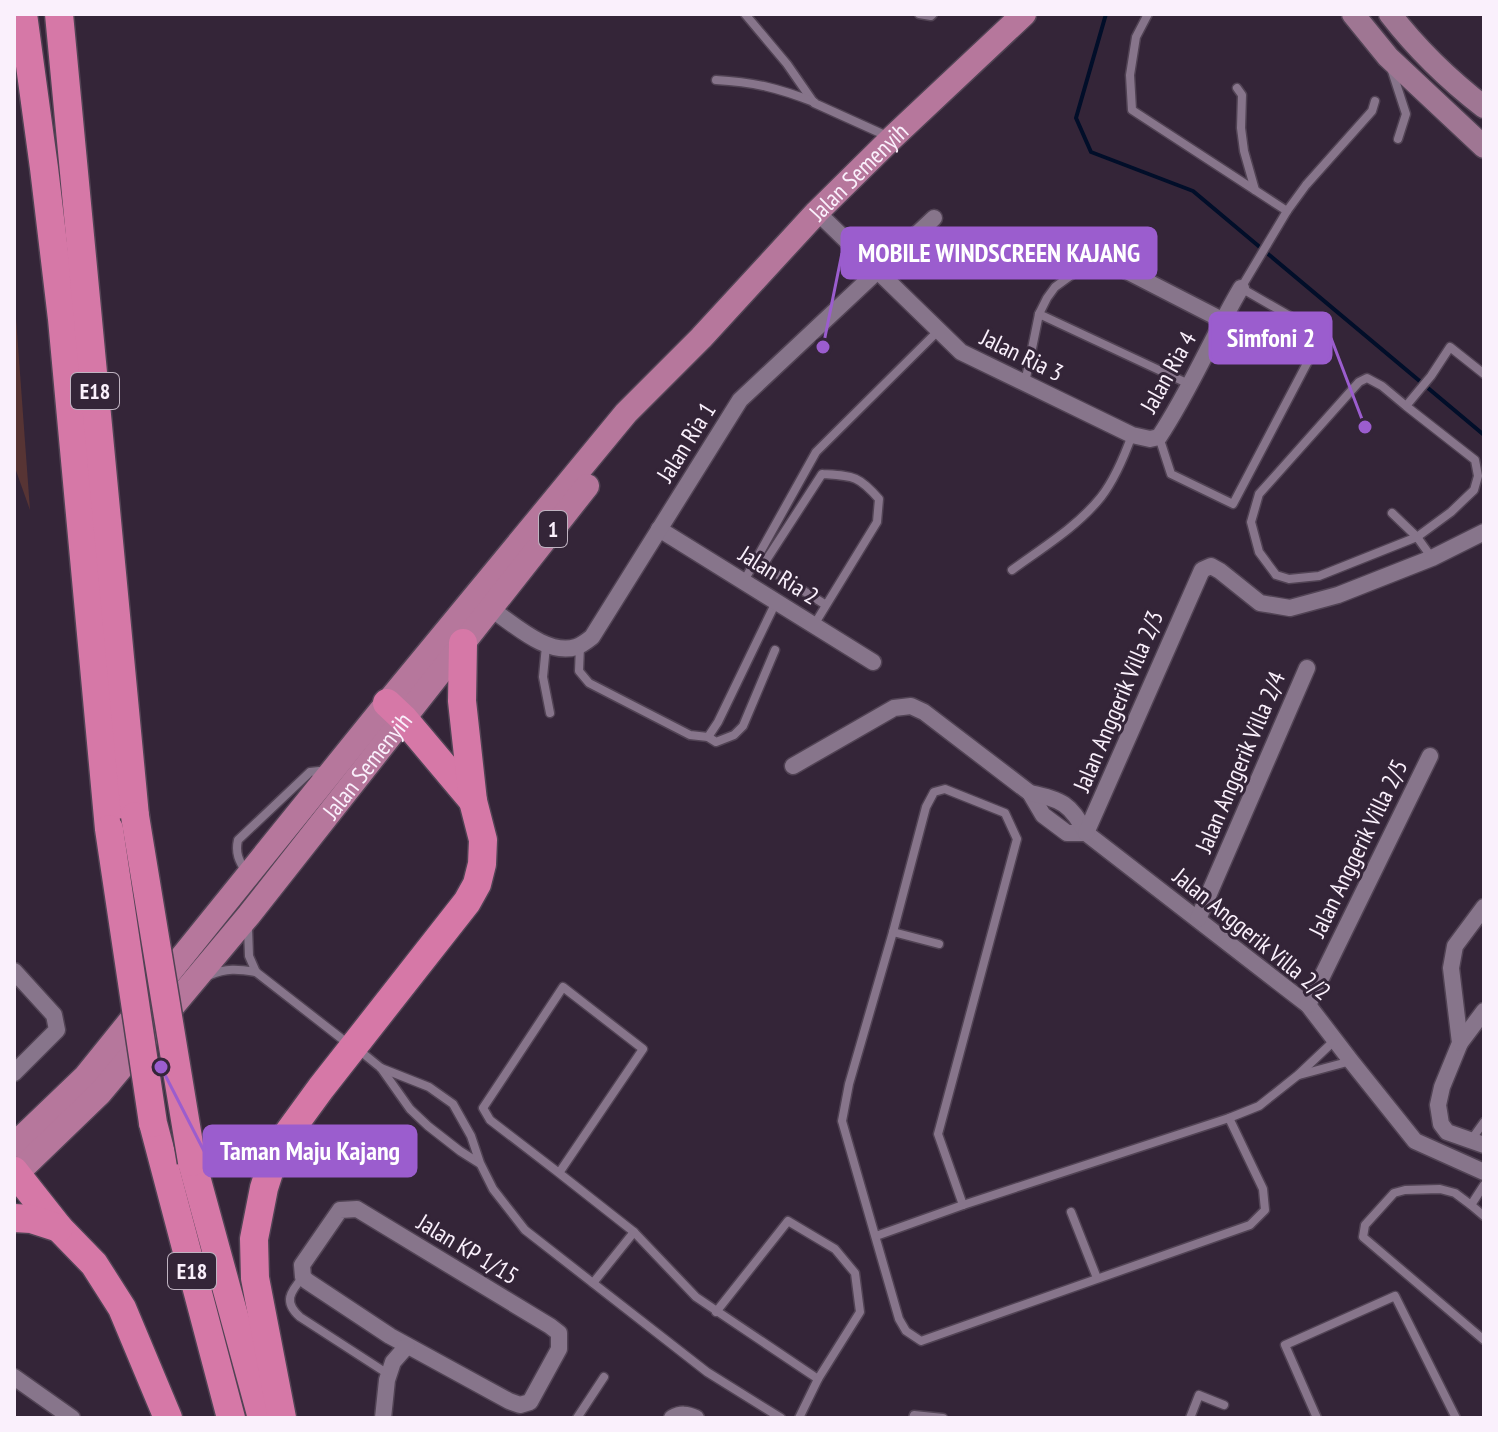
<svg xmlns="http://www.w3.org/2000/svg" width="1498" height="1432" font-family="'PT Sans Narrow',sans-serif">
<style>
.green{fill:#573434}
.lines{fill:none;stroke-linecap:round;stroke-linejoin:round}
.stream{stroke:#010e29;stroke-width:4}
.lane-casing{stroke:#514354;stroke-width:11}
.street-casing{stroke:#514354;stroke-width:19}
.secondary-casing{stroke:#514354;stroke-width:25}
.primary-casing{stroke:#514354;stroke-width:27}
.highway-casing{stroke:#514354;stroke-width:31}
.lane{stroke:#87758b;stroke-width:8}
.street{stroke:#87758b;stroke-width:16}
.secondary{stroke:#9f7693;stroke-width:22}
.primary{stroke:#b6779c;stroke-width:24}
.highway{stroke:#d678a7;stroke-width:28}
.highway-bridge-casing{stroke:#514354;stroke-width:31;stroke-linecap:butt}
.highway-bridge{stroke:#d678a7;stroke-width:28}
.labels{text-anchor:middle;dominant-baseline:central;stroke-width:6;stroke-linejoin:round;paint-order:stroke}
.shield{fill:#342538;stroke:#bfb3c1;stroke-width:2}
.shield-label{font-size:22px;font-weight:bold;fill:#faf0fc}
.street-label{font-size:24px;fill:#faf0fc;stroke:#342538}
.leader{fill:none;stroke:#9b5dce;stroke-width:3}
.callout-dot{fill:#9b5dce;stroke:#342538;stroke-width:3}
.callout{fill:#9b5dce;stroke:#9b5dce;stroke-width:3}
.callout-label{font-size:26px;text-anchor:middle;font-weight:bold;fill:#fff}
</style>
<rect width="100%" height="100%" fill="#342538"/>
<polygon class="green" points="14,291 30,510 14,465"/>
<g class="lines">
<polyline class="stream" points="1106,14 1076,118 1091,152 1193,191 1484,435"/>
<defs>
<g id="lane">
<polyline points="745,14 787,64 814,103 887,136"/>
<polyline points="919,14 931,16 933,14"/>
<polyline points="1148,14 1136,37 1130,75 1132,110 1287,211"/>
<polyline points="1392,71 1406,114 1398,139"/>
<path d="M716,80C754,82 778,88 814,102"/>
<polyline points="1237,88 1242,95 1241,128 1244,151 1255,190"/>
<polyline points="1039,314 1191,385"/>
<polyline points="1025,383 1039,314 1047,298 1055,287 1088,263 1113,264"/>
<polyline points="1406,406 1382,386 1367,378 1359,382 1259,494 1251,522 1259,552 1276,575 1289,579 1319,576 1417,537 1451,512 1474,490 1478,476 1475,460 1406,406 1431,376 1450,347 1484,374"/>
<polyline points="1159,437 1171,474 1233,504 1314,350 1302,323 1241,288 1287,211 1306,185 1372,111 1375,101"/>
<polyline points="1392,513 1417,537 1432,558"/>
<path d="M1012,570C1042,548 1077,527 1101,497C1115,479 1124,457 1132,435"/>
<polyline points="744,581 816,452 939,330"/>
<path d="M814,625L877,522L879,499C858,475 853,476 822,474L765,562L770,570L826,605"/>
<polyline points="546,646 543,677 550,713"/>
<polyline points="580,646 579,671 589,683 690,735 708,737 718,722 776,602"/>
<polyline points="708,737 716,742 734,735 743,726 775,650"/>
<path d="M246,872C239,861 235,853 238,840L310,772L319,771L323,773"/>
<polyline points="248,928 249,956 256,972 342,1039"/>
<polyline points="893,932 939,944"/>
<path d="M210,975C226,968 238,969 256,972"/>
<polyline points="365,1055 381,1068 410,1109 428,1126 460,1151 479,1163"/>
<polyline points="381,1068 429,1087 453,1104 471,1136 480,1163 493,1189 525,1230 707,1372 781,1418"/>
<polyline points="1299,1075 1351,1061"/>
<polyline points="1471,1140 1484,1122"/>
<polyline points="559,1173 490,1120 483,1108 563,987 643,1049 559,1173 634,1232 593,1283"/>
<polyline points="1484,1185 1471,1205 1455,1193 1440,1189 1405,1190 1394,1193 1365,1225 1363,1237 1484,1340"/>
<polyline points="963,1205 938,1134 1017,839 1005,813 945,789 934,792 926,807 893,932 849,1084 842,1121 899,1319 906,1331 921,1341 1250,1225 1265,1210 1263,1189 1229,1118"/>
<polyline points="1471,1205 1484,1216"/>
<polyline points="1071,1212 1097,1278"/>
<polyline points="634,1232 696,1297 818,1379 860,1312 855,1273 835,1249 788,1221 716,1312"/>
<polyline points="876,1236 963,1205 1229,1118 1259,1106 1298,1075 1335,1040"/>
<path d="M303,1277C290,1292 283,1302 300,1317L388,1374"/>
<polyline points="577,1418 604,1377"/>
<polyline points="799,1418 818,1379"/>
<polyline points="913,1418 914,1415 943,1418"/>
<polyline points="1190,1418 1199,1395 1224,1405"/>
<polyline points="1317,1418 1285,1345 1395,1296 1456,1418"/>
</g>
<g id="street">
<path d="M817,212L961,352L1132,435L1150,439L1159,437C1191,389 1212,337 1241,288"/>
<polyline points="1113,264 1222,320"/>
<polyline points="659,529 873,662"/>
<path d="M491,609C514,624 547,656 576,647C582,645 587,641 592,637L740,400L934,218"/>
<polyline points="793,766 894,708 911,706 924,712 1030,793 1043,815 1067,833 1086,833"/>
<path d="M1030,793C1061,799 1071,804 1086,833L1308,1005L1351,1061L1415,1141L1484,1172"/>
<polyline points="1086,833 1202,570 1211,566 1220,571 1260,603 1290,608 1338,595 1432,558 1484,532"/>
<polyline points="1484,907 1455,946 1451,968 1460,1043 1442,1087 1438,1105 1441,1124 1447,1132 1484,1145"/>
<polyline points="1198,919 1307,668"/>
<polyline points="14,971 54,1015 57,1030 14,1073"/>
<polyline points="1308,1005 1430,756"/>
<polyline points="1460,1043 1484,1011"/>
<polygon points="357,1209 550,1326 559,1333 559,1349 530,1402 520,1405 509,1401 390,1336 307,1281 303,1277 302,1265 340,1210"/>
<polyline points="14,1377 72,1418"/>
<polyline points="383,1418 387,1380 393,1362 407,1346"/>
<path d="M672,1418C681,1413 687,1414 696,1418"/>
</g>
<g id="secondary">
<polyline points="1353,14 1388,57 1484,147"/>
<path d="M1390,14C1417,49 1449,80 1484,107"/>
</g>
<g id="primary">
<path id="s1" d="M14,1145L85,1077L387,703L626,413L701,338L817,212L892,138L1024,14"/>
<path id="s2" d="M14,1176L100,1093L249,915L587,486"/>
</g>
<g id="highway">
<polyline points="23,14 44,168 62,319 109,829"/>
<polyline points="59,14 135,816"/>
<polyline points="387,703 404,719 473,801"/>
<polyline points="153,1123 231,1418"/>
<polyline points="192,1162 262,1418"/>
<polyline points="14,1171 59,1228 94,1264 122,1308 168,1418"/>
<polyline points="14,1218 31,1219 59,1228"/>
<polyline points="282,1418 255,1278 254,1239 264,1188 271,1166 286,1136 321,1088 467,902 477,884 482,864 483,840 473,801 462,701 463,643"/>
</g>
</defs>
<use href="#lane" class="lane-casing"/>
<use href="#street" class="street-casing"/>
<use href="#secondary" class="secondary-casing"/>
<use href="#primary" class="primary-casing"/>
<use href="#highway" class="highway-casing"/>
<use href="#lane" class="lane"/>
<use href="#street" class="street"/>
<use href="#secondary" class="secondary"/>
<use href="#primary" class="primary"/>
<use href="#highway" class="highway"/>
<defs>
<g id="highway-bridge">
<polyline points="135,816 192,1162"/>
<polyline points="109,829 153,1123"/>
</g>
</defs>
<use href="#highway-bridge" class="highway-bridge-casing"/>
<use href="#highway-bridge" class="highway-bridge"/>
</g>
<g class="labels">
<g class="shield">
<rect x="71" y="373" width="48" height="36" rx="6"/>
<rect x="539" y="511" width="28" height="36" rx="6"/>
<rect x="168" y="1253" width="48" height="36" rx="6"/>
</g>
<g class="shield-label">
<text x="95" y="391">E18</text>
<text x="553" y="529">1</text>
<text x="192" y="1271">E18</text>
</g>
<g class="street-label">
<text stroke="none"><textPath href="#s1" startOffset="1290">Jalan Semenyih</textPath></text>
<text transform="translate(1022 355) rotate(26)">Jalan Ria 3</text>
<text transform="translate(1168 372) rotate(-61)">Jalan Ria 4</text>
<text transform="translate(686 442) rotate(-58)">Jalan Ria 1</text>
<text transform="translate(779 575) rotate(32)">Jalan Ria 2</text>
<text transform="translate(1118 701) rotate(-67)">Jalan Anggerik Villa 2/3</text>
<text transform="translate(1240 762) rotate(-67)">Jalan Anggerik Villa 2/4</text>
<text stroke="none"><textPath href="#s2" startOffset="542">Jalan Semenyih</textPath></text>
<text transform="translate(1358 848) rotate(-64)">Jalan Anggerik Villa 2/5</text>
<text transform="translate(1252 934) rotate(39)">Jalan Anggerik Villa 2/2</text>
<text transform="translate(468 1249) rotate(31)">Jalan KP 1/15</text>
</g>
</g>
<path class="leader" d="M823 347L842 253M1365 427L1331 338M161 1067L204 1151"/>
<g class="callout-dot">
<circle cx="823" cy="347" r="8"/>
<circle cx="1365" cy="427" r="8"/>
<circle cx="161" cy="1067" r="8"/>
</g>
<g class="callout">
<rect x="842" y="228" width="314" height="50" rx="8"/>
<rect x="1210" y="313" width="121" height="50" rx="8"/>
<rect x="204" y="1126" width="212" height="50" rx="8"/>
</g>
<g class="callout-label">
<text x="999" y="262">MOBILE WINDSCREEN KAJANG</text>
<text x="1271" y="347">Simfoni 2</text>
<text x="310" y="1160">Taman Maju Kajang</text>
</g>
<rect width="1498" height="1432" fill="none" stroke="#faf0fc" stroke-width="32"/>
</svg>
